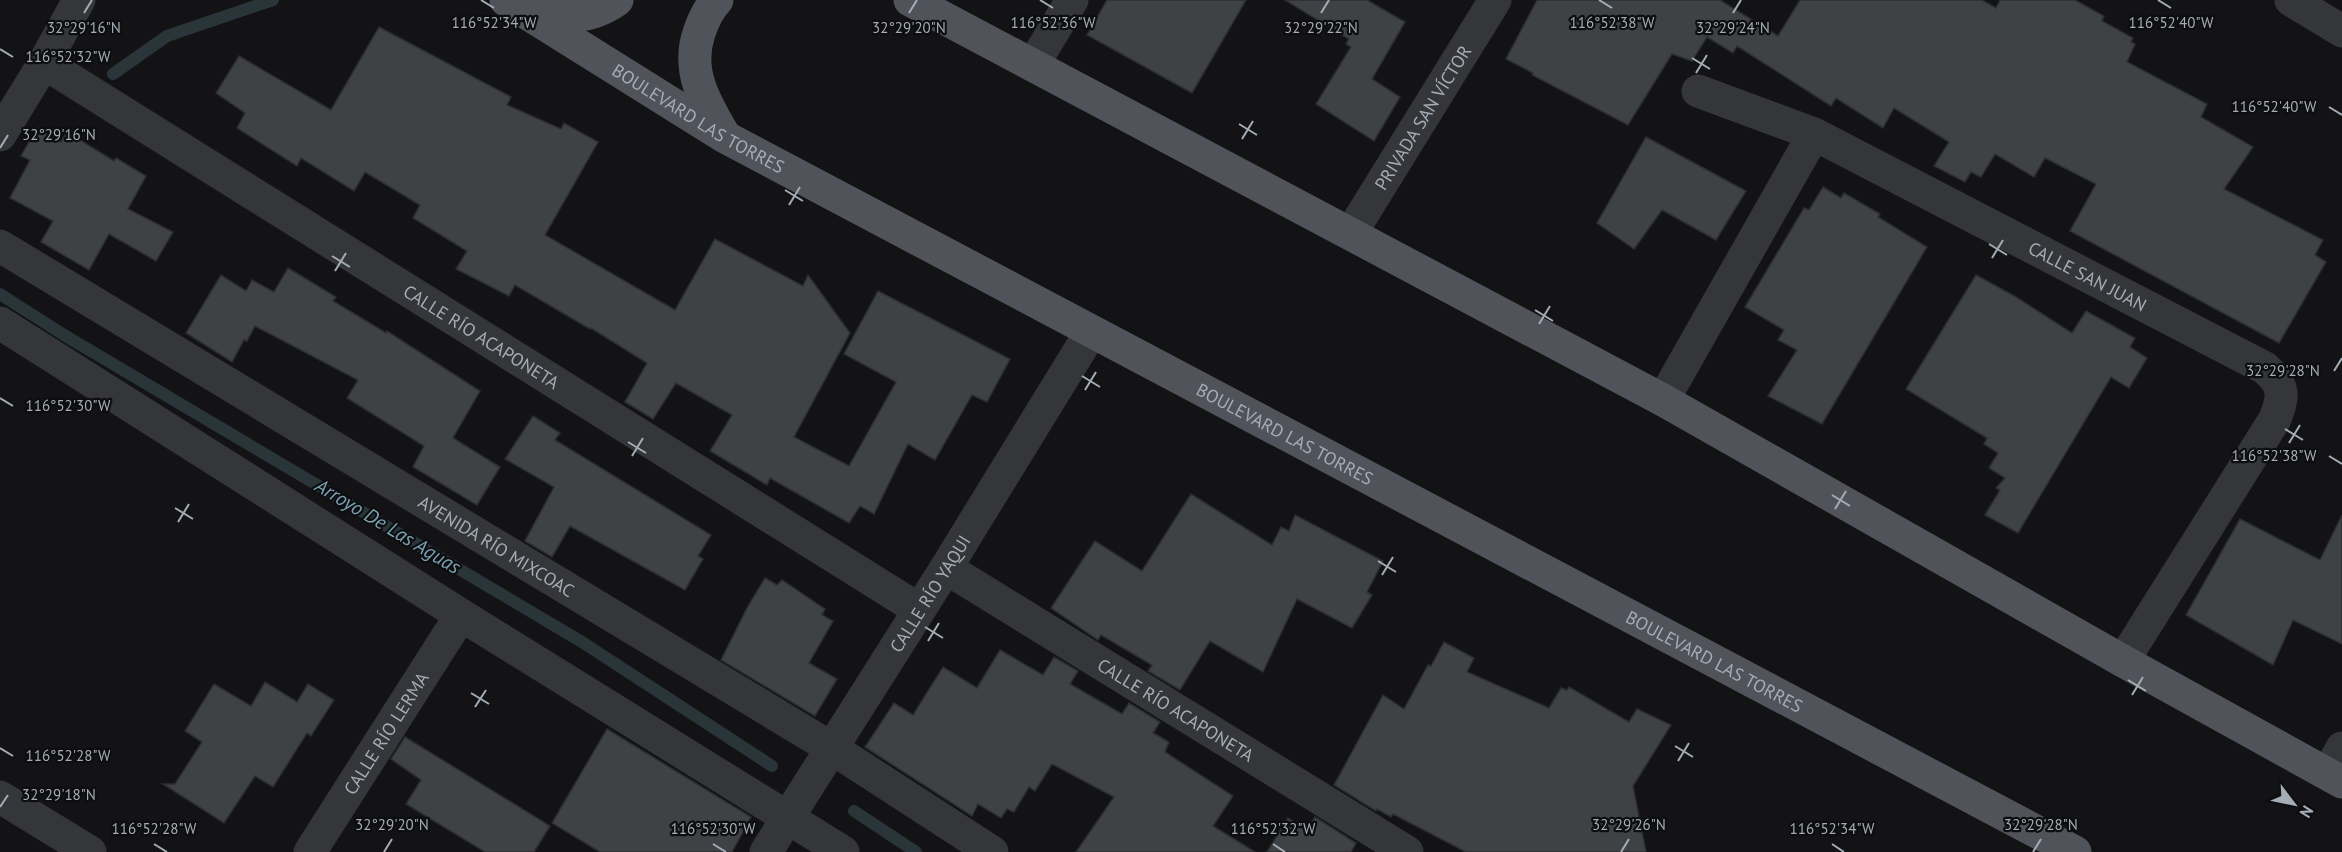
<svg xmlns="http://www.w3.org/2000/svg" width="2342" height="852" font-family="'PT Sans',sans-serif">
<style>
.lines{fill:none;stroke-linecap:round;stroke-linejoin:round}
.stream{stroke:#293539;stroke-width:12}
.building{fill:#3f4245;stroke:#2d2e31;stroke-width:1.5}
.minor{stroke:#34363a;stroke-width:33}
.primary{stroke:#505359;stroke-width:33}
.ticks{fill:none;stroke:#a4adb6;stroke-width:2}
.labels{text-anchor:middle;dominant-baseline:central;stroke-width:4.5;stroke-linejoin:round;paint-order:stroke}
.street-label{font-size:18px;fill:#a4adb6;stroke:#0e0e10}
.water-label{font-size:20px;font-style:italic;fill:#79a1b3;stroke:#0e0e10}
.ticks-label{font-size:15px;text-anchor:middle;fill:#a4adb6;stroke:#0e0e10;stroke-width:4.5;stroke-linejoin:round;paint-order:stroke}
</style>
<rect width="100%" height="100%" fill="#131315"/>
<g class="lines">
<g class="stream">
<polyline points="113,74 167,36 273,0"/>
<polyline points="0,294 64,335 582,642 772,766"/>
<polyline points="854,811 916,852"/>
</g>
</g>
<g class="building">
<polygon points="1107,0 1246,0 1192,93 1087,35"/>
<polygon points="1285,0 1367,0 1405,22 1372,79 1400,97 1374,141 1316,104 1351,47 1346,44 1349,39"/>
<polygon points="1537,0 1720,0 1778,36 1800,0 1982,0 1996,8 2000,0 2075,0 2104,16 2102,21 2133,38 2131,42 2135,44 2127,62 2207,104 2201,117 2253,147 2224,189 2323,240 2315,255 2326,262 2279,343 2070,231 2096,184 2045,158 2034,177 1995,154 1981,177 1971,172 1965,182 1934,166 1949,142 1894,108 1883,128 1836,98 1831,106 1737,46 1733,53 1707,37 1692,61 1672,54 1628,125 1532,75 1533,73 1506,59"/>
<polygon points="379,27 511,97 507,105 561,129 564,123 598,142 545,235 675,310 715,239 803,286 808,275 850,333 794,437 849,466 896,382 844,354 878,291 1010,359 987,402 972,395 935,460 908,444 874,514 860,506 849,523 770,478 767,485 710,451 732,415 676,383 653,419 625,402 647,363 591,328 590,329 515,285 509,296 456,269 467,251 413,218 420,205 365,172 354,191 301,158 297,166 237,128 245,113 216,93 239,56 331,110"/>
<polygon points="37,128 61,142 67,132 114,161 116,158 146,176 128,209 173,232 156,261 109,234 89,270 41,242 53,221 10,198 30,160 21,156"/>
<polygon points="1646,137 1746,191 1716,240 1662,210 1634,249 1597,223"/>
<polygon points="1823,187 1841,198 1844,193 1880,214 1878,217 1927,247 1822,424 1768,396 1797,350 1778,340 1784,330 1745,307 1804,208 1809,210"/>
<polygon points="288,268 336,297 333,301 386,333 387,331 480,391 453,438 500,467 477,505 413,467 424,446 347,398 358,380 255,326 247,341 244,340 232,362 186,333 221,275 246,291 252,280 274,292"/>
<polygon points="1976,275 2016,297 2072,333 2086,311 2135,338 2130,347 2147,358 2129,388 2111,377 2018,533 1985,515 2000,490 1996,488 2005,478 1989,468 1998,453 1984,444 1987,438 1906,389"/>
<polygon points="533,416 560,433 555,440 711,535 698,556 703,559 685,590 570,526 552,557 525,541 554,487 505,459"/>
<polygon points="1191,494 1272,545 1281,527 1289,531 1295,515 1383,561 1367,592 1372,595 1352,628 1297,599 1263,672 1210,641 1180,690 1148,671 1152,665 1101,635 1098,640 1051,608 1095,541 1142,571"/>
<polygon points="2342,515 2342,644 2293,620 2273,665 2186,615 2240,519 2320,560"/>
<polygon points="765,578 777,585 782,580 825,609 822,615 833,621 809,663 837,679 815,716 721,660 748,606"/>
<polygon points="1444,642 1474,658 1467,672 1549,708 1561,688 1567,690 1569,687 1629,722 1637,709 1671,725 1633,786 1646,852 1466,852 1393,814 1391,817 1377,809 1376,811 1334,785 1383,695 1404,709 1428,665 1431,666"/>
<polygon points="1000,650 1043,675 1054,657 1078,671 1070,684 1122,714 1129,703 1160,722 1153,733 1169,742 1165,752 1233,796 1213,826 1255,852 1076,852 1114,797 1052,764 1035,791 1029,787 1014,812 1007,809 1001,818 978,804 972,816 865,747 894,703 913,715 943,667 977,688"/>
<polygon points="265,682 297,702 308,684 334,700 311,736 307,733 273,787 255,776 224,823 163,784 175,784 202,742 185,731 214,684 251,706"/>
<polygon points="607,729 751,817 732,852 600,852 552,823"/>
<polygon points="405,737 550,826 534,852 485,852 406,804 421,780 391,759"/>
<polygon points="1315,817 1356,843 1351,852 1267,852 1288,818 1307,830"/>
</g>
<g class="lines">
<g class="minor">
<polyline points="2291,0 2342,31"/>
<path id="s1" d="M44,63L918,609"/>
<polyline points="1033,65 1072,0"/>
<path id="s2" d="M1698,91L1814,134L2265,368C2285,386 2284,395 2275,419L2123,661"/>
<polyline points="0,135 44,63 79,0"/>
<path id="s3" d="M1351,233L1495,0"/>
<path id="s4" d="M0,246L833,749L992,852"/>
<polyline points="0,323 461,615 843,852"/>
<polyline points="1663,400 1814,134"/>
<path id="s5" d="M946,568L1407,852"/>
<polyline points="2328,774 2342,748"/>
<polyline points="0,797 90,852"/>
<path id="s6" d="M310,852L461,615"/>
<path id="s7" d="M766,852L946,568L1091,332"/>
</g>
<g class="primary">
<path id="s8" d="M506,0L725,137L2075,852"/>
<path d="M717,0C708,9 703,21 699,33C686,71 705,103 724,135"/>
<polyline points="910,0 1663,400 2123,661 2342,782"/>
<path d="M531,9C564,17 587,21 617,0"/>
</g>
</g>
<path class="ticks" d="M481,0L494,8M1040,0L1053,8M1599,0L1612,8M2158,0L2171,8M84,13L92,0M909,13L917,0M1321,13L1329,0M1733,13L1741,0M0,49L13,57M1692,58L1710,69M1696,73L1707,55M2329,107L2342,115M1239,124L1257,135M1242,139L1253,121M0,148L8,135M785,190L803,201M789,205L800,187M1989,244L2007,255M332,256L350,267M1992,258L2003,240M335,271L346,253M1535,310L1553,321M1539,324L1550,306M2334,371L2342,358M1082,376L1100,387M1085,390L1096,372M0,398L13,406M2285,429L2303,440M628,442L646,453M2289,443L2300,425M632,456L643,438M2329,456L2342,464M1832,495L1850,506M175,508L193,519M1835,509L1846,491M178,522L189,504M1378,561L1396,572M1382,575L1393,557M925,627L943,638M928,641L939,623M2128,680L2146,691M471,693L489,704M2132,695L2143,677M475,707L486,690M1675,746L1693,757M0,748L13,756M1678,761L1689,743M0,807L8,795M154,844L167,852M713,844L726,852M1273,844L1285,852M1832,844L1844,852M384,852L392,839M1621,852L1629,839M2033,852L2041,839"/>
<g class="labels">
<g class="street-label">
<text stroke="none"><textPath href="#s3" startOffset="136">PRIVADA SAN VÍCTOR</textPath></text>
<text stroke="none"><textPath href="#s8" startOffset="226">BOULEVARD LAS TORRES</textPath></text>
<text stroke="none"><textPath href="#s2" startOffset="432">CALLE SAN JUAN</textPath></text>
<text stroke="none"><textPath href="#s1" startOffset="516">CALLE RÍO ACAPONETA</textPath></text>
<text stroke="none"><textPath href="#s8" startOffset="892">BOULEVARD LAS TORRES</textPath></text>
<text stroke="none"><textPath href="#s4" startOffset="580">AVENIDA RÍO MIXCOAC</textPath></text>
<text stroke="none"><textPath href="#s7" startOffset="306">CALLE RÍO YAQUI</textPath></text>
<text stroke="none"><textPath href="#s8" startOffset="1378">BOULEVARD LAS TORRES</textPath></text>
<text stroke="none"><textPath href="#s5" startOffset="270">CALLE RÍO ACAPONETA</textPath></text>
<text stroke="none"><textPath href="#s6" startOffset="141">CALLE RÍO LERMA</textPath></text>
</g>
<g class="water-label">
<text transform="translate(388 526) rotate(31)">Arroyo De Las Aguas</text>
</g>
</g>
<g class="ticks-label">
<text x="494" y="28">116°52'34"W</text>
<text x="1053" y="28">116°52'36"W</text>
<text x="1612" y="28">116°52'38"W</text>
<text x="2171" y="28">116°52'40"W</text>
<text x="84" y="33">32°29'16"N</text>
<text x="909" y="33">32°29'20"N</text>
<text x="1321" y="33">32°29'22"N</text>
<text x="1733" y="33">32°29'24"N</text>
<text x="68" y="62">116°52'32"W</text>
<text x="2274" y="112">116°52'40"W</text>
<text x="59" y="140">32°29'16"N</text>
<text x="2283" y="376">32°29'28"N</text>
<text x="68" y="411">116°52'30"W</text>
<text x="2274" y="461">116°52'38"W</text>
<text x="68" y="761">116°52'28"W</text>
<text x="59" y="800">32°29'18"N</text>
<text x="392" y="830">32°29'20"N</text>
<text x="1629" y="830">32°29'26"N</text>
<text x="2041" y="830">32°29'28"N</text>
<text x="154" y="834">116°52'28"W</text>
<text x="713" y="834">116°52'30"W</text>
<text x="1273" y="834">116°52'32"W</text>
<text x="1832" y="834">116°52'34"W</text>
</g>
<g transform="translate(2294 804) rotate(122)" stroke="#0e0e10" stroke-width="4.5" paint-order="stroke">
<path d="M0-4.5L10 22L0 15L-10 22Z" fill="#a4adb6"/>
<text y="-9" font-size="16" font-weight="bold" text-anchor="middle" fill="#a4adb6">N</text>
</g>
</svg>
